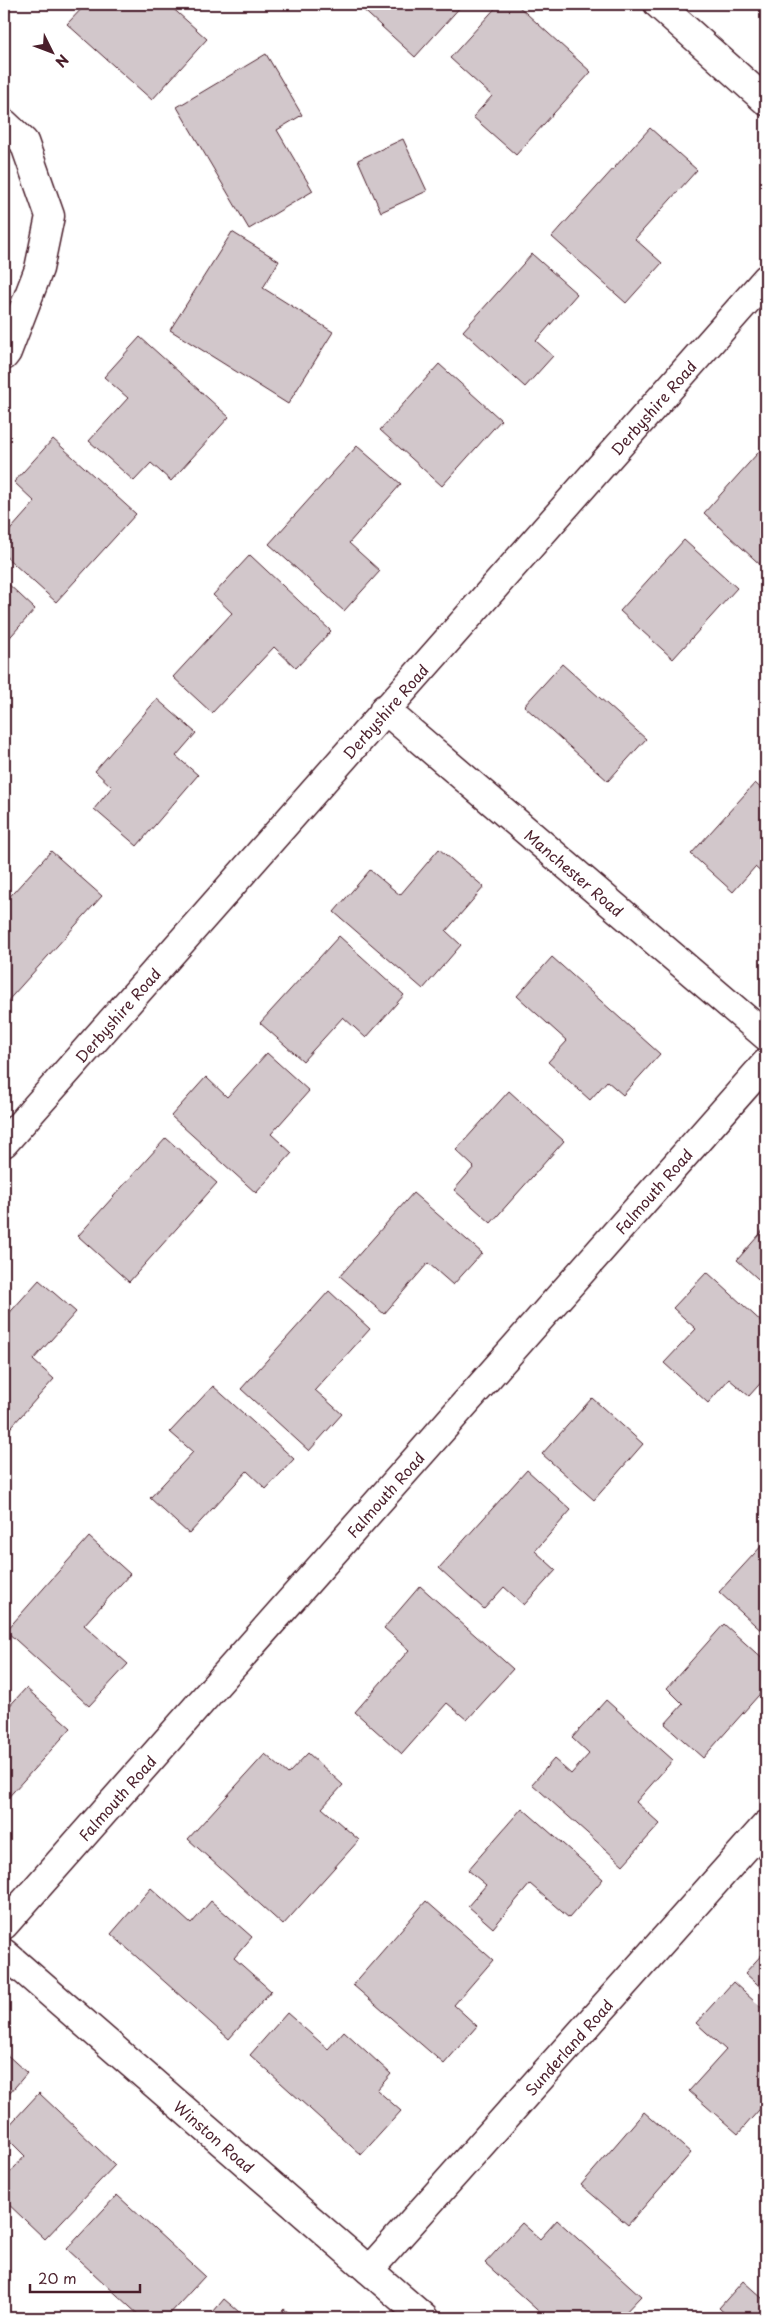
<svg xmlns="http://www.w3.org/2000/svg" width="770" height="2322" font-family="'Playpen Sans',sans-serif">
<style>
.building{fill:#d2c7cb;stroke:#4a1f2b}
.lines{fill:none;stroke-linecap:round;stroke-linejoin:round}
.minor-casing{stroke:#4a1f2b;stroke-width:31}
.minor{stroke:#fff;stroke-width:28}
.labels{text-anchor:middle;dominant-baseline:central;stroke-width:5;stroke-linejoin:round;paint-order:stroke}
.street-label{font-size:15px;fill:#4a1f2b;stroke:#fff}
</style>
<rect width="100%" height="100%" fill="#fff"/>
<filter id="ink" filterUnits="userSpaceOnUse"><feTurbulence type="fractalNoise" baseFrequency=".02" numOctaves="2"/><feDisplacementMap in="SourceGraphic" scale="10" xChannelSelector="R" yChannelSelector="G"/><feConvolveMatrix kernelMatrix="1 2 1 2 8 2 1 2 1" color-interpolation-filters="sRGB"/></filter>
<g filter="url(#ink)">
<g class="building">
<polygon points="86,4 168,4 207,39 152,100 67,24"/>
<polygon points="359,4 463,4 415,57 358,5"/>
<polygon points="499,4 516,4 591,72 516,155 473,117 492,96 450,58"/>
<polygon points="266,54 302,115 277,130 313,191 249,229 177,107"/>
<polygon points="650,128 697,170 635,239 662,263 626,303 552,237"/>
<polygon points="403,139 427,191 381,212 358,160"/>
<polygon points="232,232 279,261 263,288 333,332 288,404 170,330"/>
<polygon points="532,254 577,294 536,341 553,356 525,387 463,331"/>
<polygon points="140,337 229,417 171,481 151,463 134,481 89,441 128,398 104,377"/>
<polygon points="439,364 501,420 442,486 380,430"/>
<polygon points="53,439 136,514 56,602 4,555 4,537 35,502 14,482"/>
<polygon points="766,444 766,570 704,513"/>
<polygon points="357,446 401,484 349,543 380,571 344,611 269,544"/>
<polygon points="684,540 737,588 673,659 620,611"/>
<polygon points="250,555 331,631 296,668 274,647 212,713 173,677 232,613 213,595"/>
<polygon points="4,580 35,609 4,644"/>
<polygon points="562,664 646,739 608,781 524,706"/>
<polygon points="157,699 196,733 176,756 198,775 137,846 94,809 112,787 95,771"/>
<polygon points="755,783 766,793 766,877 755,867 733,892 691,854"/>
<polygon points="439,849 484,887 446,931 461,945 423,989 334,912 370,870 400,895"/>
<polygon points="51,851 102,896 4,1005 4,903"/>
<polygon points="339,936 404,995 366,1038 343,1017 303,1061 260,1023"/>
<polygon points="552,957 660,1054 623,1095 607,1081 590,1100 548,1062 567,1041 517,996"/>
<polygon points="267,1053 309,1091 271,1134 292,1153 256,1193 171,1116 206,1077 227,1097"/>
<polygon points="509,1091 564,1141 491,1223 454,1190 474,1167 456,1150"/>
<polygon points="166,1138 217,1183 129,1282 78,1236"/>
<polygon points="413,1193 482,1253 453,1285 428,1263 384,1314 340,1276"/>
<polygon points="766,1227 766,1286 737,1260"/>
<polygon points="707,1272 766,1326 766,1377 749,1396 729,1379 708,1403 664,1363 696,1329 673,1308"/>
<polygon points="39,1280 76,1312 33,1360 54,1379 4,1435 4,1319"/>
<polygon points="329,1291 370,1329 315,1390 342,1414 309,1451 241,1389"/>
<polygon points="213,1386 294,1459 266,1489 247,1471 189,1534 150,1498 193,1452 170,1432"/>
<polygon points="592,1398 643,1444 594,1500 542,1454"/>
<polygon points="527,1470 571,1510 535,1551 556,1570 524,1605 504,1587 484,1609 439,1568"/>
<polygon points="89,1537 130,1574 84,1625 128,1664 89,1706 6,1631"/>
<polygon points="766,1541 766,1635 719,1592"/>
<polygon points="420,1586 513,1669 467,1720 447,1703 402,1754 355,1712 409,1650 384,1628"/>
<polygon points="724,1624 766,1662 766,1687 703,1758 665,1724 683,1704 667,1688"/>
<polygon points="26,1688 71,1728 4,1802 4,1712"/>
<polygon points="606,1700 673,1760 636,1802 660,1824 623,1865 532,1784 554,1759 571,1774 589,1754 572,1738"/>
<polygon points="308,1753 343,1785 322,1808 359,1840 283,1925 188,1839 265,1754 288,1774"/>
<polygon points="522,1808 603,1879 569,1918 530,1884 493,1928 468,1906 486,1885 468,1870"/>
<polygon points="151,1888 191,1924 211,1901 252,1937 234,1958 271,1991 229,2039 111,1934"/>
<polygon points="426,1901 493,1960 454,2005 477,2026 444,2064 353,1985"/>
<polygon points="766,1950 766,1992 745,1973"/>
<polygon points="733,1982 766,2012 766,2102 738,2134 689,2091 726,2050 696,2023"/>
<polygon points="287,2013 328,2049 344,2031 391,2074 377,2090 401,2111 361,2155 250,2055"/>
<polygon points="4,2052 27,2073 4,2100"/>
<polygon points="39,2093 115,2165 45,2239 4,2200 4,2179 25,2156 4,2135 4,2131"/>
<polygon points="644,2112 691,2153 628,2225 581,2185"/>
<polygon points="117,2195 205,2276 166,2318 142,2318 67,2249"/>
<polygon points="557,2220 641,2296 620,2318 546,2318 485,2263 522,2223 540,2239"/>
<polygon points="743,2281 763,2299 766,2296 766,2318 730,2318 719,2308"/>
<polygon points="224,2299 246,2318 208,2318"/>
<polygon points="284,2309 295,2318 276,2318"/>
</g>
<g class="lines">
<defs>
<g id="minor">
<polyline points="658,4 766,101"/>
<polyline points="4,123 24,142 50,216 39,269 7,352 4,356"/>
<path id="s1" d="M384,709L766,1036"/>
<path id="s2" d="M4,1143L766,279"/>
<path id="s3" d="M4,1925L766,1063"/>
<path id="s4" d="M4,1953L424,2318"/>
<path id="s5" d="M369,2270L766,1825"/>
</g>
</defs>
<use href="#minor" class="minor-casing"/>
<use href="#minor" class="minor"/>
</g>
</g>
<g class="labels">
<g class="street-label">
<text stroke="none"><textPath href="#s2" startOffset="981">Derbyshire Road</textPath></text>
<text stroke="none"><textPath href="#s2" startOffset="576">Derbyshire Road</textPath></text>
<text stroke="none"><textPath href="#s1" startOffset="251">Manchester Road</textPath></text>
<text stroke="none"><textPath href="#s2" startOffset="171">Derbyshire Road</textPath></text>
<text stroke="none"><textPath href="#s3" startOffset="980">Falmouth Road</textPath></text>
<text stroke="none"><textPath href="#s3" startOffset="575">Falmouth Road</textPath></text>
<text stroke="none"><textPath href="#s3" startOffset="170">Falmouth Road</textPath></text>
<text stroke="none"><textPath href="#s5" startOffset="299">Sunderland Road</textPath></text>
<text stroke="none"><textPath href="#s4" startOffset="279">Winston Road</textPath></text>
</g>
</g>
<rect width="770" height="2322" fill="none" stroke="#fff" stroke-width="20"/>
<rect x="10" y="10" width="750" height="2302" fill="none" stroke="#4a1f2b" stroke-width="2" filter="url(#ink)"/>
<g transform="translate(52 52) rotate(132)" stroke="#ffffff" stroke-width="4" paint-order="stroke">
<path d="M0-4L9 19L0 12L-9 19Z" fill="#4a1f2b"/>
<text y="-8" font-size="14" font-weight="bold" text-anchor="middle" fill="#4a1f2b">N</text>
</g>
<path d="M30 2284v8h110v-8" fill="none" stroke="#4a1f2b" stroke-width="2.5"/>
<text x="38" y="2284" font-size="15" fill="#4a1f2b" stroke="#ffffff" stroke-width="4" paint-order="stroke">20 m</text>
</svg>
